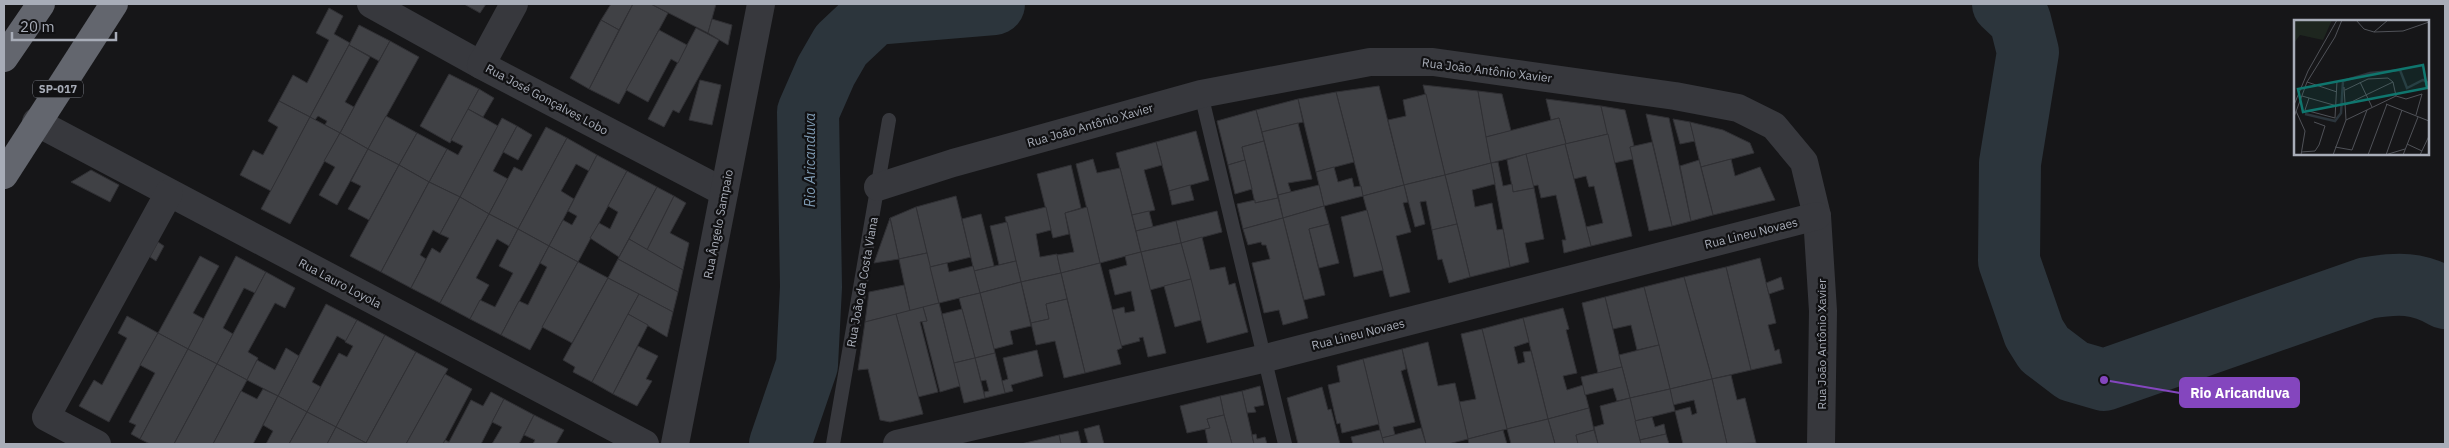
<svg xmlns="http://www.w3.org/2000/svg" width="2449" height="448" font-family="'IBM Plex Sans',sans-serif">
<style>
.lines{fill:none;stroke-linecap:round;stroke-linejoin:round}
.river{stroke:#2c353c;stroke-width:62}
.building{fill:#404145;stroke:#303034}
.lane{stroke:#37383d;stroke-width:14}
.street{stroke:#37383d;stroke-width:28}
.highway{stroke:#63666e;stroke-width:28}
.labels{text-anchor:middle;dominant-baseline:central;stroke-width:4.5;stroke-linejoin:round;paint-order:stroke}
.shield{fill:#111113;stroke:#7b7e86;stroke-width:1}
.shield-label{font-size:11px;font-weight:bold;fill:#a8adb8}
.street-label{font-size:12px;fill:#a8adb8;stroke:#111113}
.water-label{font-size:14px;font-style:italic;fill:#7f9bb3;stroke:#111113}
.inset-river{fill:none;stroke:#2c353c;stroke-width:2.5}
.inset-road{fill:none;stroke:#505258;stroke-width:1}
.view{fill:#0f766e;fill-opacity:0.15;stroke:#0f766e;stroke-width:2.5}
.inset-edge{fill:none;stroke:#a8adb8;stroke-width:2.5}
.leader{fill:none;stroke:#8446be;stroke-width:2}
.callout-dot{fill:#8446be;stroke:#111113;stroke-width:2}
.callout{fill:#8446be;stroke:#8446be;stroke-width:2}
.callout-label{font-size:14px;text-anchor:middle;font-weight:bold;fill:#fff}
</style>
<rect width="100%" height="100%" fill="#161618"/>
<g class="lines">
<g class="river">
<path d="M2003,4L2020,20L2028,52L2010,163L2009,261L2034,333L2044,349L2073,371L2104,380L2367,288C2397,283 2418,282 2445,298"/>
<polyline points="780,444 807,365 811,287 808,112 826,71 841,45 874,14 994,4"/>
</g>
</g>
<g class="building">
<polygon points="464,4 486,4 480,13"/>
<polygon points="611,4 633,4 619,30 601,20"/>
<polygon points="633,4 651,4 668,13 619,104 589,89"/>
<polygon points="651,4 716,4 708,33"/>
<polygon points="329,8 343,16 334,34 350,43 310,117 279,101 293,75 307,83 329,40 316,33"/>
<polygon points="712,19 732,25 728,45 708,33"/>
<polygon points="601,20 619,30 589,89 570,78"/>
<polygon points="359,25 390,41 379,61 349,45"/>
<polygon points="696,28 719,40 679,113 673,110 664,127 648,119"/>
<polygon points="659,30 687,45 678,63 671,59 648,102 626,90"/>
<polygon points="390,41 419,57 368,149 340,133"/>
<polygon points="349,45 370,57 345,102 354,107 340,133 325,125 327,121 318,116 315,120 310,117"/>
<polygon points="449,74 479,89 450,143 420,126"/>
<polygon points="700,80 721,85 712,125 689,120"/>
<polygon points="1423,85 1478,91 1491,163 1445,175"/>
<polygon points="1379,86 1404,185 1363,196 1336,92"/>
<polygon points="479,89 494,98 483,117 468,109"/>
<polygon points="1478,91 1502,94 1511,131 1486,137"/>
<polygon points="1336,92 1354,162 1316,172 1298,99"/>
<polygon points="1426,94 1445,175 1404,185 1388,120 1406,116 1403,100"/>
<polygon points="1298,99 1303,122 1262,132 1256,110"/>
<polygon points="1546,99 1601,106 1608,134 1566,144 1559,118 1551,120"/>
<polygon points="279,101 310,117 271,191 240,175 253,150 263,155 278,127 268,121"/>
<polygon points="1601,106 1625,110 1634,146 1630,147 1633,159 1614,163"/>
<polygon points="468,109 498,126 460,197 429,182 447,149 458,155 463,146 451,140"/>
<polygon points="1256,110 1264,141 1242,147 1245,160 1228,165 1217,121"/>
<polygon points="1646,114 1669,118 1691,221 1672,226"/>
<polygon points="386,116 417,133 399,165 368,149"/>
<polygon points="310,117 340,133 290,224 261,209"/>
<polygon points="502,118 517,126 493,171 508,179 489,214 460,197"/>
<polygon points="1559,118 1566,144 1491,163 1486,137"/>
<polygon points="1673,119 1690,122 1695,141 1680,144"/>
<polygon points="1690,122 1723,130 1750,143 1754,153 1701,167"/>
<polygon points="1298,123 1312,179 1288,183 1291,192 1278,195 1262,132"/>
<polygon points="517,126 532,135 518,160 503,152"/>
<polygon points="546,127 567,138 518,229 489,214 514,167 522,171"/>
<polygon points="1196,131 1209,180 1169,191 1156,142"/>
<polygon points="340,133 368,149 337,205 319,195 335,167 324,161"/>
<polygon points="417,133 447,149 429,182 399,165"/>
<polygon points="1608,134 1632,236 1591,246 1586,227 1603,223 1594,186 1589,187 1586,176 1574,179 1565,144"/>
<polygon points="567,138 597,155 589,171 576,164 561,191 574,199 549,246 518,229"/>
<polygon points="1264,141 1278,198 1255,203 1242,147"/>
<polygon points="1156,142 1162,165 1144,170 1155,210 1132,215 1116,153"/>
<polygon points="1652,142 1672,226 1649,231 1630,147"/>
<polygon points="1565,144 1591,246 1564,253 1562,240 1566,240 1556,195 1541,198 1538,185 1533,186 1526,154"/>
<polygon points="368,149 399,165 369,220 348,209 361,186 351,181"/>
<polygon points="1526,154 1534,188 1513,192 1507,160"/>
<polygon points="597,155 627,171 578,262 549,246 563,220 572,225 576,218 577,216 568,211"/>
<polygon points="1093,159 1097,173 1120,168 1141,252 1100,263 1076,164"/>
<polygon points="1731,159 1735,176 1760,167 1775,200 1713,215 1701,167"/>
<polygon points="1245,160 1252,189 1235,194 1228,165"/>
<polygon points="1699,160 1713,215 1691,221 1680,166"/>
<polygon points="1498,162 1503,186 1512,184 1513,192 1534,188 1544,239 1525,243 1529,262 1510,267 1491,163"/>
<polygon points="1491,163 1495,184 1472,190 1475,207 1492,203 1497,230 1503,229 1510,267 1470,277 1445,175"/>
<polygon points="399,165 429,182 381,272 350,256"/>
<polygon points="1071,165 1081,208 1065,213 1069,234 1053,238 1037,174"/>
<polygon points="1334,167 1338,182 1352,178 1354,187 1361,186 1363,196 1324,206 1316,172"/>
<polygon points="91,170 119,185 110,202 71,182"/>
<polygon points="627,171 657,187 619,257 590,238 599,223 610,229 618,212 608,206"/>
<polygon points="1445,175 1457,224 1432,230 1426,201 1420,202 1425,224 1415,227 1404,185"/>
<polygon points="429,182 460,197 440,234 433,230 420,255 426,259 411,288 381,272"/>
<polygon points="1190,185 1194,200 1172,205 1169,191"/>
<polygon points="1319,185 1324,206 1283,218 1278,195"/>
<polygon points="1404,185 1408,202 1403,203 1411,232 1396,236 1410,292 1390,297 1363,196"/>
<polygon points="657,187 674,196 647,250 629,239"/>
<polygon points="674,196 686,203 670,233 689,243 683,270 647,250"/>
<polygon points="956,196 971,257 930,267 916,207"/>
<polygon points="460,197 489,214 440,303 411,288 432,248 440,253 449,238 440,234"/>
<polygon points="1278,198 1283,218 1243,229 1237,204 1255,200 1255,203"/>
<polygon points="1324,206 1329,224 1309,229 1325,295 1304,300 1283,218"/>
<polygon points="916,207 927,253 899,259 890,218"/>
<polygon points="1046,207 1051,230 1036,234 1040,257 1057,254 1061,273 1021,282 1005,217"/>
<polygon points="1087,207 1100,263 1061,273 1057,255 1074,252 1065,213"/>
<polygon points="1367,210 1383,270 1354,277 1341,217"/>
<polygon points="1149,211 1153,227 1136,231 1132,215"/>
<polygon points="1217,211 1222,232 1181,243 1176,221"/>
<polygon points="489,214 518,229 509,246 497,239 476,278 489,285 470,319 440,303"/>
<polygon points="981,214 994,266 974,271 962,219"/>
<polygon points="890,218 899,259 874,263"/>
<polygon points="1283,218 1308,318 1283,325 1279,310 1264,313 1252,263 1270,259 1266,245 1262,245 1261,242 1248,245 1243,229"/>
<polygon points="1176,221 1181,243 1141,252 1136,231"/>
<polygon points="1007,222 1016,261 999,265 990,226"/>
<polygon points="1329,224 1339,263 1319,268 1309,229"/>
<polygon points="1457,224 1470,277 1449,283 1442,259 1438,260 1432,230"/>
<polygon points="518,229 549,246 501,335 470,319 480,300 495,307 513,273 499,266"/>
<polygon points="1202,237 1210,270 1225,267 1229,285 1235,283 1248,332 1207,343 1181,243"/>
<polygon points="629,239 683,270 678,292 618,259"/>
<polygon points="158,242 164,246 156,261 150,257"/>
<polygon points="1181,243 1191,279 1150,290 1141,252"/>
<polygon points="549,246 578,262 530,350 501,335 519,301 528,305 547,267 540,263"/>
<polygon points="1141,252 1166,353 1148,357 1143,337 1139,338 1140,341 1121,346 1112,310 1124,307 1125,313 1135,311 1131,291 1115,295 1109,270 1127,265 1125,256"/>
<polygon points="927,253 939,303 910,311 899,259"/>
<polygon points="200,256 219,266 193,313 204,319 188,349 158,333"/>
<polygon points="236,256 266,272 255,293 244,288 223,328 233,334 217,364 188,349"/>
<polygon points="1760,258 1776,323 1768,325 1775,351 1779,349 1782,363 1751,370 1726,267"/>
<polygon points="618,259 678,292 673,312 608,278"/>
<polygon points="1016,261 1021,282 980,293 974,271"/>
<polygon points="578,262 608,278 572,343 542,327"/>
<polygon points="947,263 949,272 973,266 980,293 939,303 930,267"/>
<polygon points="1100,263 1122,348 1117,350 1121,364 1085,373 1061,273"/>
<polygon points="1726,267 1751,370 1712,379 1684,277"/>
<polygon points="266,272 295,288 285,308 275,303 248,352 258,358 247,380 217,364"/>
<polygon points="1061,273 1067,299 1046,304 1049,319 1031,323 1021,282"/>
<polygon points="1684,277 1712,379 1670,389 1644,287"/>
<polygon points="1781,277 1784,289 1769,294 1766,283"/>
<polygon points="608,278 639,294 592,382 573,372 575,367 563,360"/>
<polygon points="1191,279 1201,320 1175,327 1164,286"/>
<polygon points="1021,282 1031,326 1010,331 1013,344 994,349 980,293"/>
<polygon points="904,285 910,311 865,322 869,292"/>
<polygon points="1644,287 1659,345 1637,350 1631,325 1613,329 1605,297"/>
<polygon points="980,293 995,353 975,358 959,298"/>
<polygon points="639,294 673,312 667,337 628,314"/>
<polygon points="1605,297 1622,367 1598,373 1582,303"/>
<polygon points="1067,299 1085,373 1064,378 1055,341 1036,345 1031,323 1049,319 1046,304"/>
<polygon points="939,303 960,386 940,392 922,321 927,321 923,307"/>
<polygon points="326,304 357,320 346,341 337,336 312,382 321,387 307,412 278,396"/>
<polygon points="923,307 927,321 920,322 938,392 918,397 896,314"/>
<polygon points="1563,308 1569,329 1566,330 1577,373 1563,376 1567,390 1583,385 1589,408 1548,419 1523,318"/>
<polygon points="962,309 975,358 954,363 942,314"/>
<polygon points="628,314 648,325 613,394 592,382"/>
<polygon points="896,314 923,414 890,422 880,420 868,369 858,370 865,322"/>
<polygon points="127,316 158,333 109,422 79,406 94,380 102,385 127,338 118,333"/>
<polygon points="1523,318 1529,342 1514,347 1518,364 1525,362 1523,352 1531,351 1548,419 1507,429 1482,329"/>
<polygon points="357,320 385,335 336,427 307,412 339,353 347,357 353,346 345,342"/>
<polygon points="1482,329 1507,429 1468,439 1459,402 1476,399 1461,334"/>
<polygon points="158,333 188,349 140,439 131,434 136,425 129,422 155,373 140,365"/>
<polygon points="385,335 416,352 366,443 336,427"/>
<polygon points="1428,342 1438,386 1455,383 1468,439 1448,444 1426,444 1402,349"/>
<polygon points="1659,345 1670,389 1630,398 1619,355"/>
<polygon points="638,346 658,356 646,379 652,381 637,406 613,394"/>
<polygon points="286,348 299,356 278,396 247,380 257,360 275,370"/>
<polygon points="188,349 217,364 174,444 150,444 140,439"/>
<polygon points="1402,349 1406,369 1401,371 1415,422 1393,427 1395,435 1382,438 1363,359"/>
<polygon points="1037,350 1043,376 1011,385 1013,391 1005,393 1002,381 1008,379 1003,358"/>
<polygon points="416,352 448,369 406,444 369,444 366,443"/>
<polygon points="995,353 1005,393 985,398 984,392 989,391 986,380 981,381 975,358"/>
<polygon points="975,358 985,398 964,403 954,363"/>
<polygon points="1363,359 1379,424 1342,433 1340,423 1337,424 1328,385 1340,382 1337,366"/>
<polygon points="217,364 247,380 213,444 174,444"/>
<polygon points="1622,367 1630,398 1617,401 1613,388 1585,395 1581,377"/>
<polygon points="445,374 472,389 443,444 406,444"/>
<polygon points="1731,375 1737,400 1745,398 1756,443 1727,444 1712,379"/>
<polygon points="1712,379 1727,444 1683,444 1675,411 1690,407 1692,415 1697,413 1694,400 1673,405 1670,389"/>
<polygon points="1260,386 1264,405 1254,407 1256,412 1247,413 1242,391"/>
<polygon points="1322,387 1328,410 1331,409 1340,444 1298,444 1287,398"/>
<polygon points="263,389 278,396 253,444 213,444 241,391 257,399"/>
<polygon points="1670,389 1675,411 1635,421 1630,398"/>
<polygon points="1242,391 1252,435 1254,444 1232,444 1224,415 1220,396"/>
<polygon points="491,392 504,399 481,444 443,444 445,440 449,442 471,400 483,406"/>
<polygon points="278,396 307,412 289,444 266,444 273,431 263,425"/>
<polygon points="1220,396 1224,415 1207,419 1210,428 1187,433 1180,406"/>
<polygon points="1630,398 1641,444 1598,444 1594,427 1604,424 1600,406"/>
<polygon points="504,399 534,415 519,444 492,444 502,427 492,422"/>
<polygon points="1589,408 1594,430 1576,435 1578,444 1555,444 1548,419"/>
<polygon points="307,412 336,427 327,444 289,444"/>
<polygon points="534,415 564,430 556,444 533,444 535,440 524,435"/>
<polygon points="1224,415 1232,444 1208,444 1205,429 1210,428 1207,419"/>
<polygon points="1652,417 1655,427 1664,424 1666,434 1640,440 1635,421"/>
<polygon points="1548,419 1555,444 1511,444 1507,429"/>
<polygon points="1099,425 1104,444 1081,444 1088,443 1084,429"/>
<polygon points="336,427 366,443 327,444"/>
<polygon points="1421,428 1426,444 1384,444 1382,438"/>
<polygon points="1380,430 1384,444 1353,444 1351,437"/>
<polygon points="1503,430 1507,444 1469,444 1468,439"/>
<polygon points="1594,430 1598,444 1578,444 1576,435"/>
<polygon points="1078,431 1081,444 1061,444 1059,435"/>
<polygon points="1256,434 1257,439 1265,437 1267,444 1254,444 1252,435"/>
<polygon points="1666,434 1669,444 1641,444 1640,440"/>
<polygon points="1059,435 1061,444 1021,444"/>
</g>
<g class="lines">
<g class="lane">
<polyline points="1201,94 1285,444"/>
<polyline points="833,444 889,120"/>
</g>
<g class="street">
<polyline points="371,4 481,65 724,192"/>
<polyline points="481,65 514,4"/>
<polyline points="36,122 645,444"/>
<polyline points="878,187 953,163 1201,94 1370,62 1433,62 1675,96 1738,108 1774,126 1804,162 1817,216 1823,311 1821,444"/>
<polyline points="97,444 46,417 169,193"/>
<polyline points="675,444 761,4"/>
<polyline points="897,444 1266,358 1817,216"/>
</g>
<g class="highway">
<polyline points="4,58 41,4"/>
<polyline points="4,175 114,4"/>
</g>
</g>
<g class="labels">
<rect class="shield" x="33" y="80.5" width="50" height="17" rx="4"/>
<g class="shield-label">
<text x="58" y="89">SP-017</text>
</g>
<g class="street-label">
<text transform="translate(1487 70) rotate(7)">Rua João Antônio Xavier</text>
<text transform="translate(547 99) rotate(28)">Rua José Gonçalves Lobo</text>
<text transform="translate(1090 125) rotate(-16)">Rua João Antônio Xavier</text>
<text transform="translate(718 224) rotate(-79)">Rua Ângelo Sampaio</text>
<text transform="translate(1751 233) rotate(-14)">Rua Lineu Novaes</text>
<text transform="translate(862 282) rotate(-80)">Rua João da Costa Viana</text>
<text transform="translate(340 283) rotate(28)">Rua Lauro Loyola</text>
<text transform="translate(1358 334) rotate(-14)">Rua Lineu Novaes</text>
<text transform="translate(1821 344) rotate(-90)">Rua João Antônio Xavier</text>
</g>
<g class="water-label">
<text transform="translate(810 160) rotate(-90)">Rio Aricanduva</text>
</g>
</g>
<g transform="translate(2294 20)">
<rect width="135" height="135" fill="#161618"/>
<path d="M0,0H38L29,20L6,15L0,23Z" fill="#1e261f"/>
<path class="inset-river" d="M11,94L41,101L47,93L49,61L76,53L106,50L113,68L129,60L135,63"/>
<path class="inset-road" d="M62,0L70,9L80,12L109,11L135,2M80,12L94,0M13,62L43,72M66,62L78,87M51,70L74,59L94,58L99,62L102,76M8,76L43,86M102,76L112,79L128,74L122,95M15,78L11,90L41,98L43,61M92,84L135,101M0,85L14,51L43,0M51,85L99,62M2,91L11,111L7,135M0,97L13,62L41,17L48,0M52,100L102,76M113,124L128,131M41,127L58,130L73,90M7,132L21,131L25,125L31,106L20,102M39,135L52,100L50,67M74,135L93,84M91,135L111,129M92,135L108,90M109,135L124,97M126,135L135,116"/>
<path class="view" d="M129,45L133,68L9,92L4,69Z"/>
<rect width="135" height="135" class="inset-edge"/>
</g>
<path class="leader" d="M2104 380L2180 393"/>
<circle class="callout-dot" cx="2104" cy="380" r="5"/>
<rect class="callout" x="2180" y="378" width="119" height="29" rx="5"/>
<g class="callout-label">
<text x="2240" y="398">Rio Aricanduva</text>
</g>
<rect width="2449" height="448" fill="none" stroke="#a8adb8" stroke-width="10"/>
<path d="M12 32v8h104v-8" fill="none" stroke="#a8adb8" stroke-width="2.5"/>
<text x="20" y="32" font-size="15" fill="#a8adb8" stroke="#111113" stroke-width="4" paint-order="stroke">20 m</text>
</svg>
